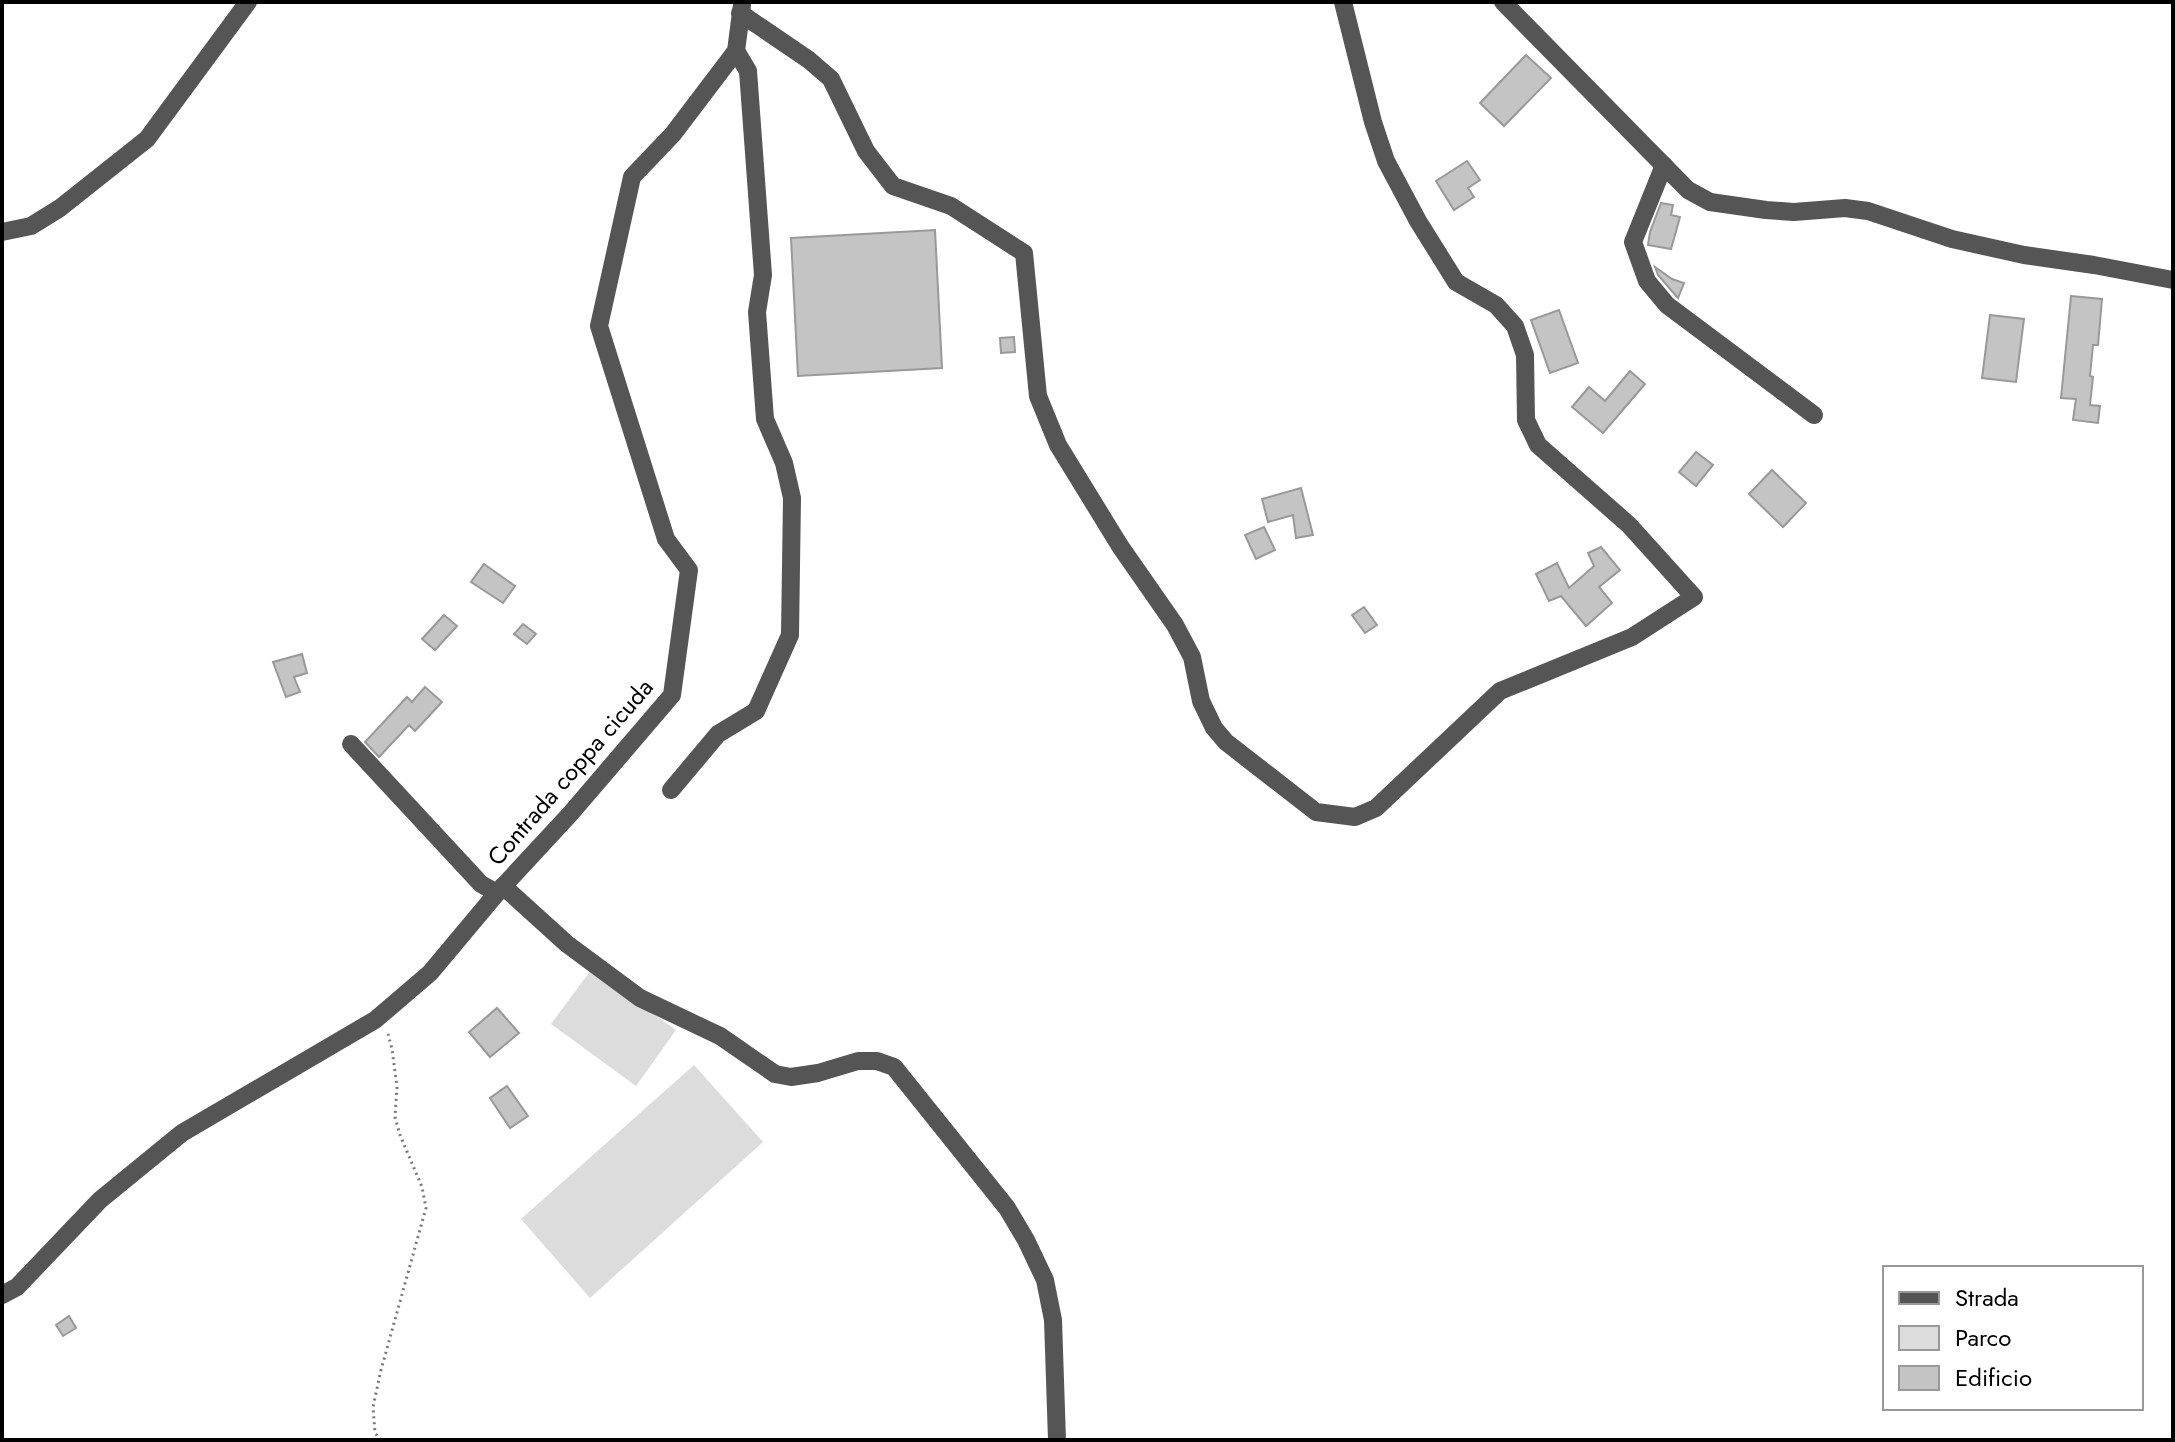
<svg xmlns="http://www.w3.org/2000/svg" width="2175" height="1442" font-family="Jost,sans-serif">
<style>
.green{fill:#dcdcdc}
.building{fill:#c4c4c4;stroke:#999;stroke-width:2}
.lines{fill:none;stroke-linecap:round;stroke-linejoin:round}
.path{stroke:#777;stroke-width:3;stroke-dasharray:2 4;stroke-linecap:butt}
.minor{stroke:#555;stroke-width:18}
.labels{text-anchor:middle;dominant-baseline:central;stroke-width:6;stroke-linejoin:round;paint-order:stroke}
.street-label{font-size:24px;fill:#000;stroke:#fff}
</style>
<rect width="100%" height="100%" fill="#fff"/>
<g class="green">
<polygon points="591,970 676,1030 636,1086 551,1024"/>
<polygon points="694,1065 763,1142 590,1298 521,1219"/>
</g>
<g class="building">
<polygon points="1526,55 1551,78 1504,126 1480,103"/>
<polygon points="1467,161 1480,180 1468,188 1474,197 1454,210 1436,181"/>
<polygon points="1661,203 1673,205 1671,215 1680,217 1671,249 1648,245 1650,232"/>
<polygon points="935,230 942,368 798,376 791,238"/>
<polygon points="1655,267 1672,279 1684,283 1678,298 1658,275"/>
<polygon points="2071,296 2102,299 2098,345 2093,345 2090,376 2093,377 2090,405 2100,406 2098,423 2073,420 2076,399 2061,398"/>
<polygon points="1559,310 1578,363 1550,373 1531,320"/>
<polygon points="1990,315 2024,319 2016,382 1982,378"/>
<polygon points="1014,337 1015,352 1001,353 1000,338"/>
<polygon points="1630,371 1645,384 1603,433 1572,407 1589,387 1605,401"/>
<polygon points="1696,452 1713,465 1696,486 1679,472"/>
<polygon points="1772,470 1806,503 1783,527 1749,494"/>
<polygon points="1301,488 1313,535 1296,538 1293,515 1268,522 1262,499"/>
<polygon points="1264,527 1275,550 1256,559 1245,535"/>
<polygon points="1601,547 1620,570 1599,587 1612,603 1586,626 1561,596 1549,601 1536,574 1557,563 1569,588 1594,566 1588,553"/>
<polygon points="484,564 515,586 503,603 471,582"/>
<polygon points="1364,607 1377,625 1365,633 1352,615"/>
<polygon points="444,615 457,626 435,650 422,639"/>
<polygon points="523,624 536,634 527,644 514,634"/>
<polygon points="302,654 307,673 294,677 300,692 286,697 273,662"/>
<polygon points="425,687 442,702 415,731 409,725 379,757 365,742 407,697 412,702"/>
<polygon points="497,1008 519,1033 490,1057 469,1032"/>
<polygon points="507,1086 528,1116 510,1128 490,1098"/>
<polygon points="69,1316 76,1328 63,1336 56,1325"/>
</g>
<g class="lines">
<polyline class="path" points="381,1440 375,1433 373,1407 381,1370 426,1208 422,1187 400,1135 395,1117 397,1087 392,1049 388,1034"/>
<g class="minor">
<polyline points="1503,2 1688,190 1710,202 1766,210 1794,212 1845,208 1868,211 1952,239 2024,255 2094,265 2173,280"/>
<polyline points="740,13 809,60 831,79 866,151 893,186 951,206 1024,253 1038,396 1058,445 1120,546 1175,625 1192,657 1201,701 1214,728 1226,742 1316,812 1355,817 1376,808 1500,691 1632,637 1694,597 1629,525 1538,445 1526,420 1525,355 1515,326 1496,305 1456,282 1418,221 1386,161 1373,122 1343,2"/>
<polyline points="1664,165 1633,242 1647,281 1667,305 1814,415"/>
<polyline points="2,232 31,226 60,208 147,139 248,2"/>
<polyline points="351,744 481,884 497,893"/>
<polyline points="671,790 718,734 756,711 790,635 792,498 784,463 765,419 757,312 763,275 748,71 736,51"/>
<polyline points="503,886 567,944 640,998 720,1036 775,1074 791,1077 818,1073 858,1061 877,1061 894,1067 1007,1208 1026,1240 1045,1280 1053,1320 1057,1440"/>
<polyline points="2,1295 17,1287 100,1200 182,1133 375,1020 430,973 497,893 571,813 672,695 689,570 666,539 599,326 632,177 673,134 736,51 742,5"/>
</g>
</g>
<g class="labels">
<g class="street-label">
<text transform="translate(570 772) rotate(-49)">Contrada coppa cicuda</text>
</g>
</g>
<rect width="2175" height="1442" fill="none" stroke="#000000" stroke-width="8"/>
<rect x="1883" y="1266" width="260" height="144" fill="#ffffff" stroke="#999999" stroke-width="2"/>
<rect x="1899" y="1292" width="40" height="12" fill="#555555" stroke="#999999" stroke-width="2"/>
<text x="1955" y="1306" font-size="24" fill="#000000">Strada</text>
<rect x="1899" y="1326" width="40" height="24" fill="#dcdcdc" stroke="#999999" stroke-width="2"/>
<text x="1955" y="1346" font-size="24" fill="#000000">Parco</text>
<rect x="1899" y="1366" width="40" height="24" fill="#c4c4c4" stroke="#999999" stroke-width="2"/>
<text x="1955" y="1386" font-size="24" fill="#000000">Edificio</text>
</svg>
